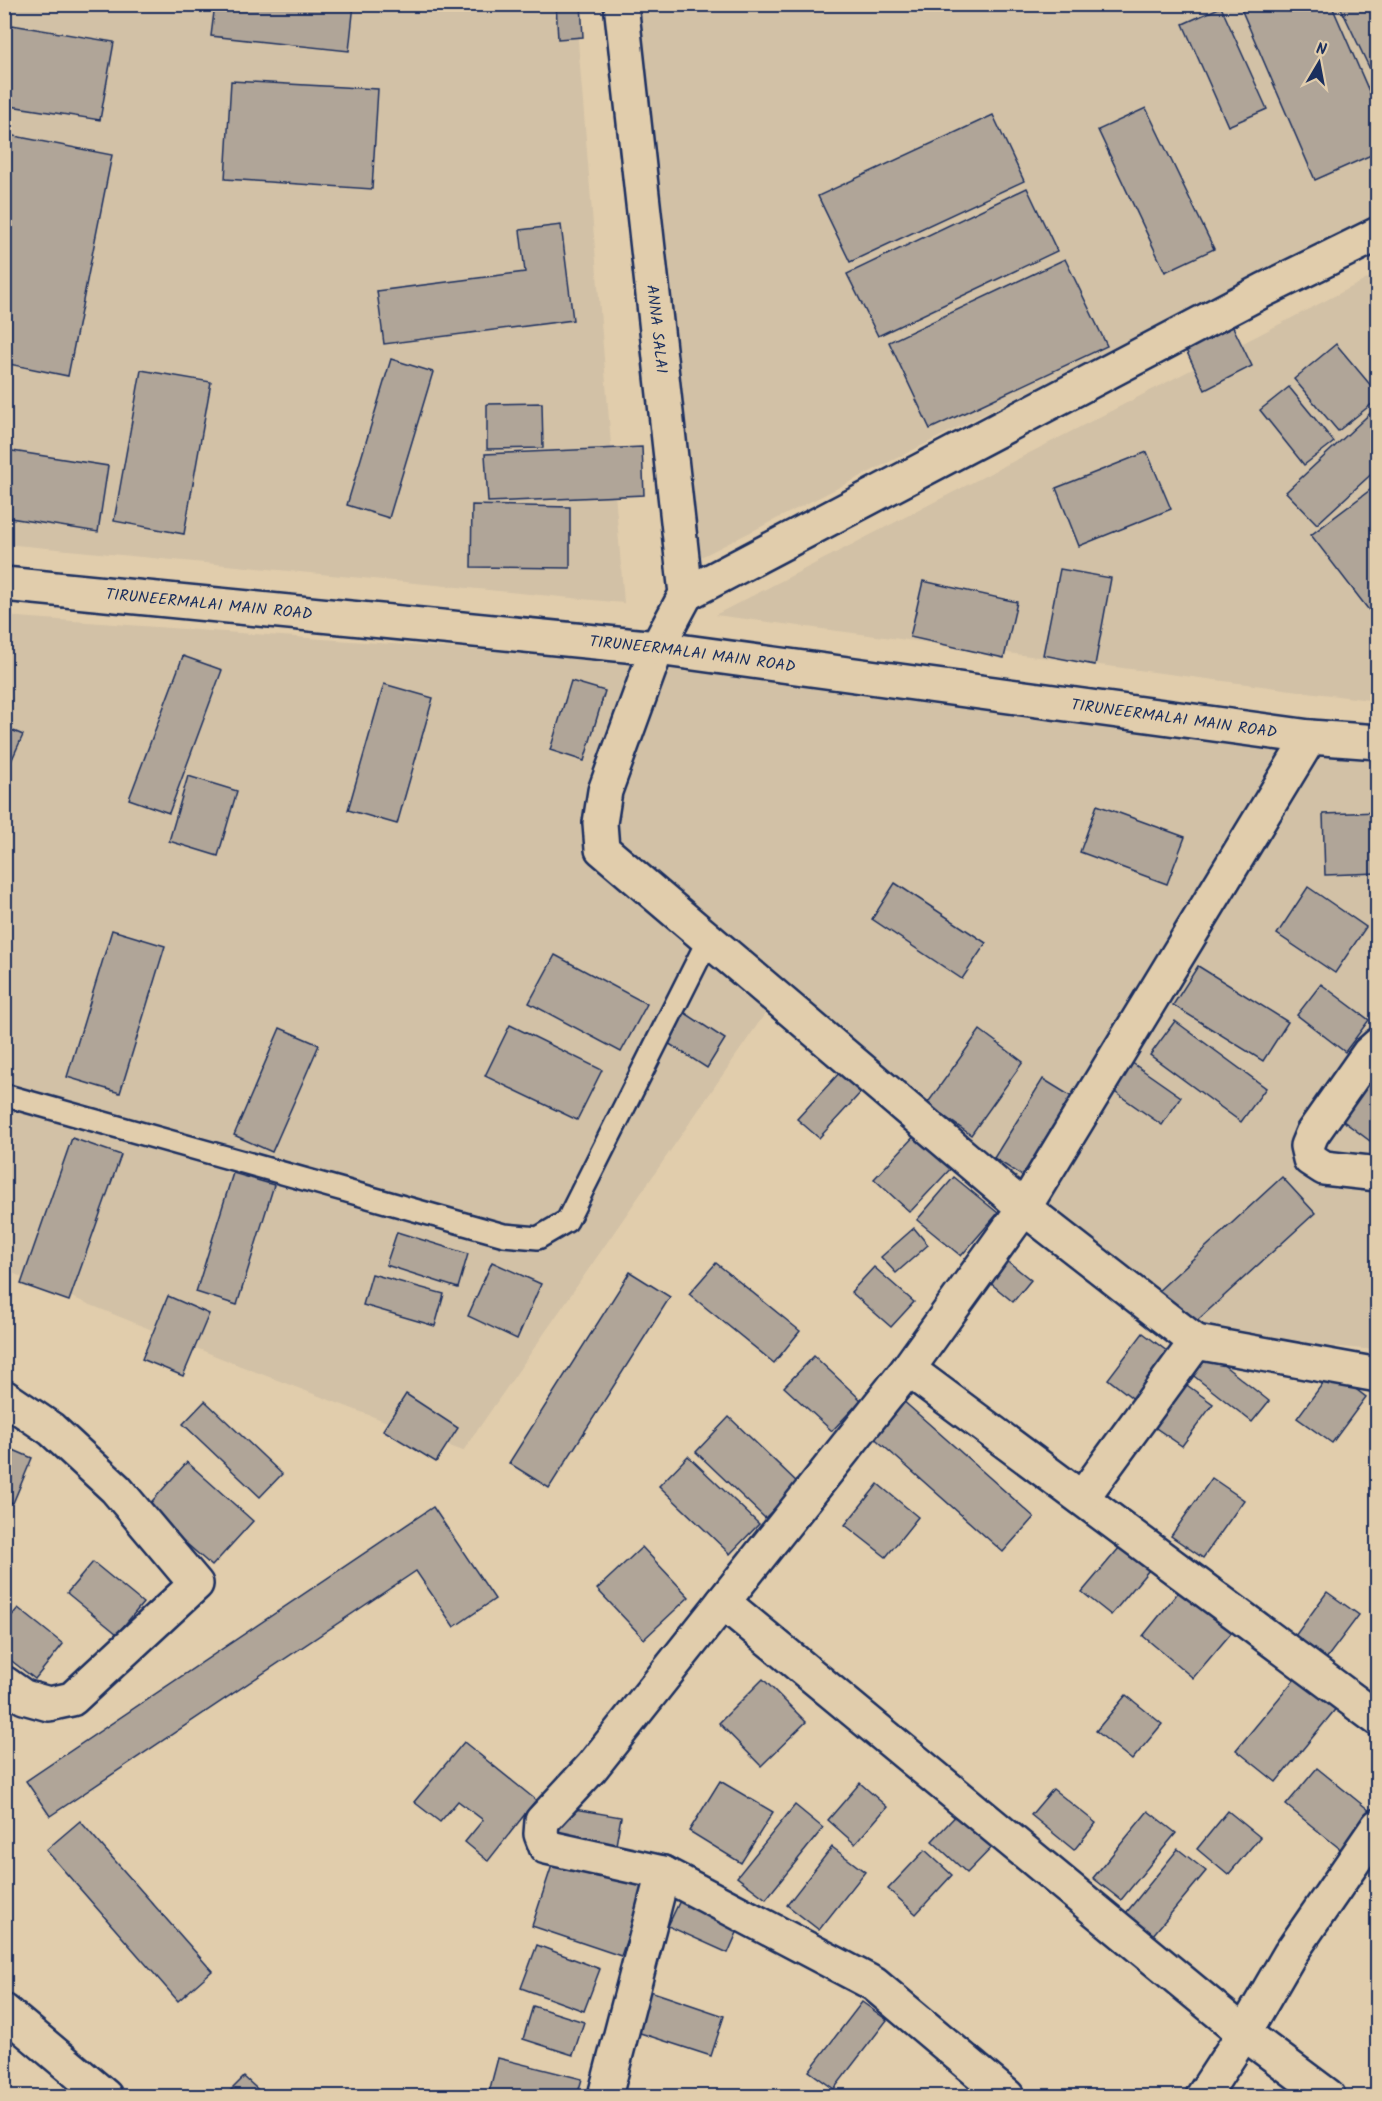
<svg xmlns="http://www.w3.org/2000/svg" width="1382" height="2101" font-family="Kalam,sans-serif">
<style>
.built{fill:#d2c1a6}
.building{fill:#b0a598;stroke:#1b2f5e;stroke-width:1.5}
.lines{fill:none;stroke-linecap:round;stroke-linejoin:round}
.service-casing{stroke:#1b2f5e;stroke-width:26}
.minor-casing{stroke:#1b2f5e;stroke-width:38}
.tertiary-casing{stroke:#1b2f5e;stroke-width:38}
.secondary-casing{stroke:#1b2f5e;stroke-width:38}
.service{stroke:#e1cdac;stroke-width:21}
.minor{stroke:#e1cdac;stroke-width:33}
.tertiary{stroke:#e1cdac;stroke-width:33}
.secondary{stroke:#e1cdac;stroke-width:33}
.labels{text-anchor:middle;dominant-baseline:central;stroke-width:4.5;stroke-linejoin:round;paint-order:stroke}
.street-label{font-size:16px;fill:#1b2f5e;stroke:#e1cdac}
</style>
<rect width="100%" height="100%" fill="#e1cdac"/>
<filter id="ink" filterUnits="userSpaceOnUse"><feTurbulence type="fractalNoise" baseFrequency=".0167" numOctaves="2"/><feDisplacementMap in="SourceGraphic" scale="12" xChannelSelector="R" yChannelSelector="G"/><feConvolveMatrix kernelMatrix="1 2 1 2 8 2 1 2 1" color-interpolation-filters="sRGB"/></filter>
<g filter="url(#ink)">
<g class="built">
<polygon points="4,5 575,5 624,603 5,544"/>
<polygon points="639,5 1377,5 1377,216 701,557"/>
<polygon points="1377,274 1377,701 715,615"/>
<polygon points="4,616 710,667 1377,760 1377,1350 1216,1337 780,992 463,1451 238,1365 5,1270"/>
</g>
<g class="building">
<polygon points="215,4 354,4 349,51 211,36"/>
<polygon points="556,4 581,4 583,37 558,39"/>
<polygon points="1239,4 1331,4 1378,112 1378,152 1315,180"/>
<polygon points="1339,4 1378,4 1378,86"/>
<polygon points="1221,7 1267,109 1228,126 1183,24"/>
<polygon points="6,24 114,42 100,120 4,105"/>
<polygon points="231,81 378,89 372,189 225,179"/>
<polygon points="1146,108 1214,249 1165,272 1098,130"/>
<polygon points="993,115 1024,181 850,262 818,196"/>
<polygon points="4,134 112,155 68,376 4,363"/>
<polygon points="1027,188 1057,251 878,336 847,274"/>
<polygon points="561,225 573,320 384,344 377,291 525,272 520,230"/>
<polygon points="1065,259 1107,346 930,429 889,342"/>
<polygon points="1233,327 1252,366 1205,390 1186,350"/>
<polygon points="1336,344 1378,394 1378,399 1338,431 1294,379"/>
<polygon points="391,359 433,372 389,518 347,505"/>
<polygon points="141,370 211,382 184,534 114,521"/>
<polygon points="1289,387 1334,442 1304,465 1260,410"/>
<polygon points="542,403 543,448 487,449 487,404"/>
<polygon points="1378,406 1378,468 1317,524 1286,492"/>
<polygon points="642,447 644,495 488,502 485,454"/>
<polygon points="6,450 108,466 98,532 4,517"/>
<polygon points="1147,452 1171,509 1079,546 1056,488"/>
<polygon points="1378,484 1378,622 1311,535"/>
<polygon points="472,505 570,507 570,568 471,567"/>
<polygon points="1060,569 1111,578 1095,665 1043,655"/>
<polygon points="923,581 1017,602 1004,658 910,637"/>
<polygon points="183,656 222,670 169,813 129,799"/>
<polygon points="571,681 605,691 584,761 550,750"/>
<polygon points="384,684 433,698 397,824 348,810"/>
<polygon points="4,727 23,735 4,777"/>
<polygon points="188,776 237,791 218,856 169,841"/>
<polygon points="1097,805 1185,837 1167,884 1080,852"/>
<polygon points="1378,812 1378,873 1325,875 1323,814"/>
<polygon points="895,883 986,943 962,979 872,919"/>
<polygon points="1308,887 1366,927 1335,973 1277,934"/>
<polygon points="112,930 165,946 120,1093 67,1077"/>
<polygon points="555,955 647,1004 621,1052 529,1003"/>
<polygon points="1198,966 1288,1022 1263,1061 1173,1005"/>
<polygon points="1321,984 1369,1020 1345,1052 1297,1015"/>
<polygon points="679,1009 725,1039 707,1068 660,1038"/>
<polygon points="1175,1021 1266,1088 1241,1122 1150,1055"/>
<polygon points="510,1025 602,1070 577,1120 485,1076"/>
<polygon points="280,1028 319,1045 272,1152 234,1135"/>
<polygon points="980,1030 1023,1062 971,1135 927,1104"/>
<polygon points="1128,1060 1181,1097 1162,1125 1109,1088"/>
<polygon points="1378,1066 1378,1131 1370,1141 1338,1117"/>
<polygon points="842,1070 863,1090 819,1138 797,1119"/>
<polygon points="1043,1079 1082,1103 1033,1183 994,1158"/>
<polygon points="918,1132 954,1165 910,1212 874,1179"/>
<polygon points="72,1138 121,1155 69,1301 21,1284"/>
<polygon points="233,1173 274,1185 237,1305 196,1292"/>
<polygon points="954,1177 998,1213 961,1256 917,1220"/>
<polygon points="1282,1177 1315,1213 1189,1328 1156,1293"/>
<polygon points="914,1228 928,1245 896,1273 881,1257"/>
<polygon points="397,1232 468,1254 458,1288 386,1265"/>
<polygon points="1000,1255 1031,1280 1013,1302 982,1276"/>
<polygon points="492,1262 541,1284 517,1339 468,1316"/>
<polygon points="716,1263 800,1331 774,1363 689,1294"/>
<polygon points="874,1267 914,1302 891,1327 851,1292"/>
<polygon points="630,1272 670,1297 549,1488 509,1463"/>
<polygon points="372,1274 444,1294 435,1326 363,1305"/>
<polygon points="168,1296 209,1314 183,1376 142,1359"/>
<polygon points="1143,1333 1176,1358 1140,1404 1108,1379"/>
<polygon points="1207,1352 1269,1401 1252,1422 1190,1373"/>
<polygon points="814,1356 861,1400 832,1431 784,1387"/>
<polygon points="1332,1371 1366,1397 1332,1443 1297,1418"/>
<polygon points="1184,1383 1213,1404 1182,1446 1153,1426"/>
<polygon points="406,1394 458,1428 436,1462 383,1430"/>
<polygon points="901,1399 1034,1517 1003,1552 870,1434"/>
<polygon points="205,1401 282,1474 260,1497 183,1424"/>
<polygon points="729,1417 799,1484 765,1518 696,1452"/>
<polygon points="4,1446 32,1458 13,1503 4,1500"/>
<polygon points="688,1456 759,1524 730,1554 659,1486"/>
<polygon points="187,1462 253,1521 212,1566 146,1508"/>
<polygon points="1212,1478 1244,1500 1203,1558 1171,1536"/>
<polygon points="878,1484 918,1517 886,1557 845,1525"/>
<polygon points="433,1507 495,1599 454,1627 416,1571 50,1816 26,1781"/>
<polygon points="1125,1541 1154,1564 1111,1615 1082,1592"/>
<polygon points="642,1547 689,1597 644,1639 597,1589"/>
<polygon points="93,1562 143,1603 117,1634 67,1593"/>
<polygon points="1180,1590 1232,1632 1193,1678 1143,1636"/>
<polygon points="1327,1592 1359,1615 1326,1659 1295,1636"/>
<polygon points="18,1608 63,1644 35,1679 4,1655 4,1625"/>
<polygon points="1299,1674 1338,1706 1276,1782 1236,1750"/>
<polygon points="763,1679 806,1722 761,1766 719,1723"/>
<polygon points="1126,1695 1162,1724 1132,1760 1096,1731"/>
<polygon points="464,1742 536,1800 488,1861 465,1842 483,1820 458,1801 440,1822 414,1802"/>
<polygon points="1317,1768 1375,1815 1344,1852 1286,1805"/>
<polygon points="720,1781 773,1812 741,1863 689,1831"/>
<polygon points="860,1783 887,1807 855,1844 828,1820"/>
<polygon points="1053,1789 1096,1823 1074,1850 1031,1815"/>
<polygon points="795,1805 823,1828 766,1899 737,1877"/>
<polygon points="557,1806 621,1817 614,1856 551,1845"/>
<polygon points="964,1807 999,1840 967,1873 932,1841"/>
<polygon points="1148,1811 1176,1833 1121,1900 1093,1878"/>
<polygon points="1228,1811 1260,1837 1228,1875 1197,1849"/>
<polygon points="80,1821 212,1971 178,2001 46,1850"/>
<polygon points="832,1847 865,1872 819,1930 787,1905"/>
<polygon points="1178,1849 1206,1871 1153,1935 1126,1913"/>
<polygon points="925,1850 952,1875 916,1914 888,1889"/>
<polygon points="555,1856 645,1886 621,1956 532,1926"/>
<polygon points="684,1892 743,1919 728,1953 668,1926"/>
<polygon points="537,1945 600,1969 584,2011 521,1988"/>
<polygon points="647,1990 724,2016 711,2056 634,2031"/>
<polygon points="862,2002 887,2020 834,2089 809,2071"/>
<polygon points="533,2006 584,2022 573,2055 523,2039"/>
<polygon points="498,2058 582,2079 577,2096 488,2096"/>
<polygon points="244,2077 265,2096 225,2096"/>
</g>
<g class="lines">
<defs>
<polyline id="service" points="4,1095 504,1235 538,1238 567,1221 708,940"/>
<g id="minor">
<polyline points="657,648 605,791 600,823 602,849 1024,1208 1196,1342"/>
<polyline points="1378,1045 1369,1053 1312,1134 1307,1146 1310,1159 1324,1168 1378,1174"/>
<polyline points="908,1369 1378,1719"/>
<polyline points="4,1397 51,1429 116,1489 196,1584 72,1699 49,1704 24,1697 4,1683"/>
<polyline points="1082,1498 1196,1342 1378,1375"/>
<polyline points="723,1602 1244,2033 1328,2096"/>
<polyline points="663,1873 546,1847 541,1834 542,1821 592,1767 908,1369 1024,1208 1310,737"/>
<polyline points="4,2011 105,2096"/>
<polyline points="605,2096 663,1873 874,1984 1007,2096"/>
<polyline points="1203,2096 1244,2033 1290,1954 1378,1826"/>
</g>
<g id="tertiary">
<path id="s1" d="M621,4L686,594L657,648"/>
<polyline points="686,594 1264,290 1378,234"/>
</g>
<g id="secondary">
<path id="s2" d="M4,584L657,648L1310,737L1378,742"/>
</g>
</defs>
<use href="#service" class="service-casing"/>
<use href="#minor" class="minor-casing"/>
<use href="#tertiary" class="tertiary-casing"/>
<use href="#secondary" class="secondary-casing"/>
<use href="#service" class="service"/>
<use href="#minor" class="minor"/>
<use href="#tertiary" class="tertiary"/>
<use href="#secondary" class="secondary"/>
</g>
</g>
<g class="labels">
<g class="street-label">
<text stroke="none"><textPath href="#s1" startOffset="327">ANNA SALAI</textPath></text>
<text stroke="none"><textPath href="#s2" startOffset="206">TIRUNEERMALAI MAIN ROAD</textPath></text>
<text stroke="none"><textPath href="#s2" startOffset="692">TIRUNEERMALAI MAIN ROAD</textPath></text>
<text stroke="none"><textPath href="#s2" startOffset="1178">TIRUNEERMALAI MAIN ROAD</textPath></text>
</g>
</g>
<rect width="1382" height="2101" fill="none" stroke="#e1cdac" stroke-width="24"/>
<rect x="12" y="12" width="1358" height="2077" fill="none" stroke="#1b2f5e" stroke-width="2" filter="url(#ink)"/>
<g transform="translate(1319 63) rotate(10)" stroke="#e1cdac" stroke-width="4.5" paint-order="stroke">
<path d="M0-4.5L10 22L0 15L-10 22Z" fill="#1b2f5e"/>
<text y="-9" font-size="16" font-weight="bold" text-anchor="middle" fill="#1b2f5e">N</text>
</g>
</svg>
